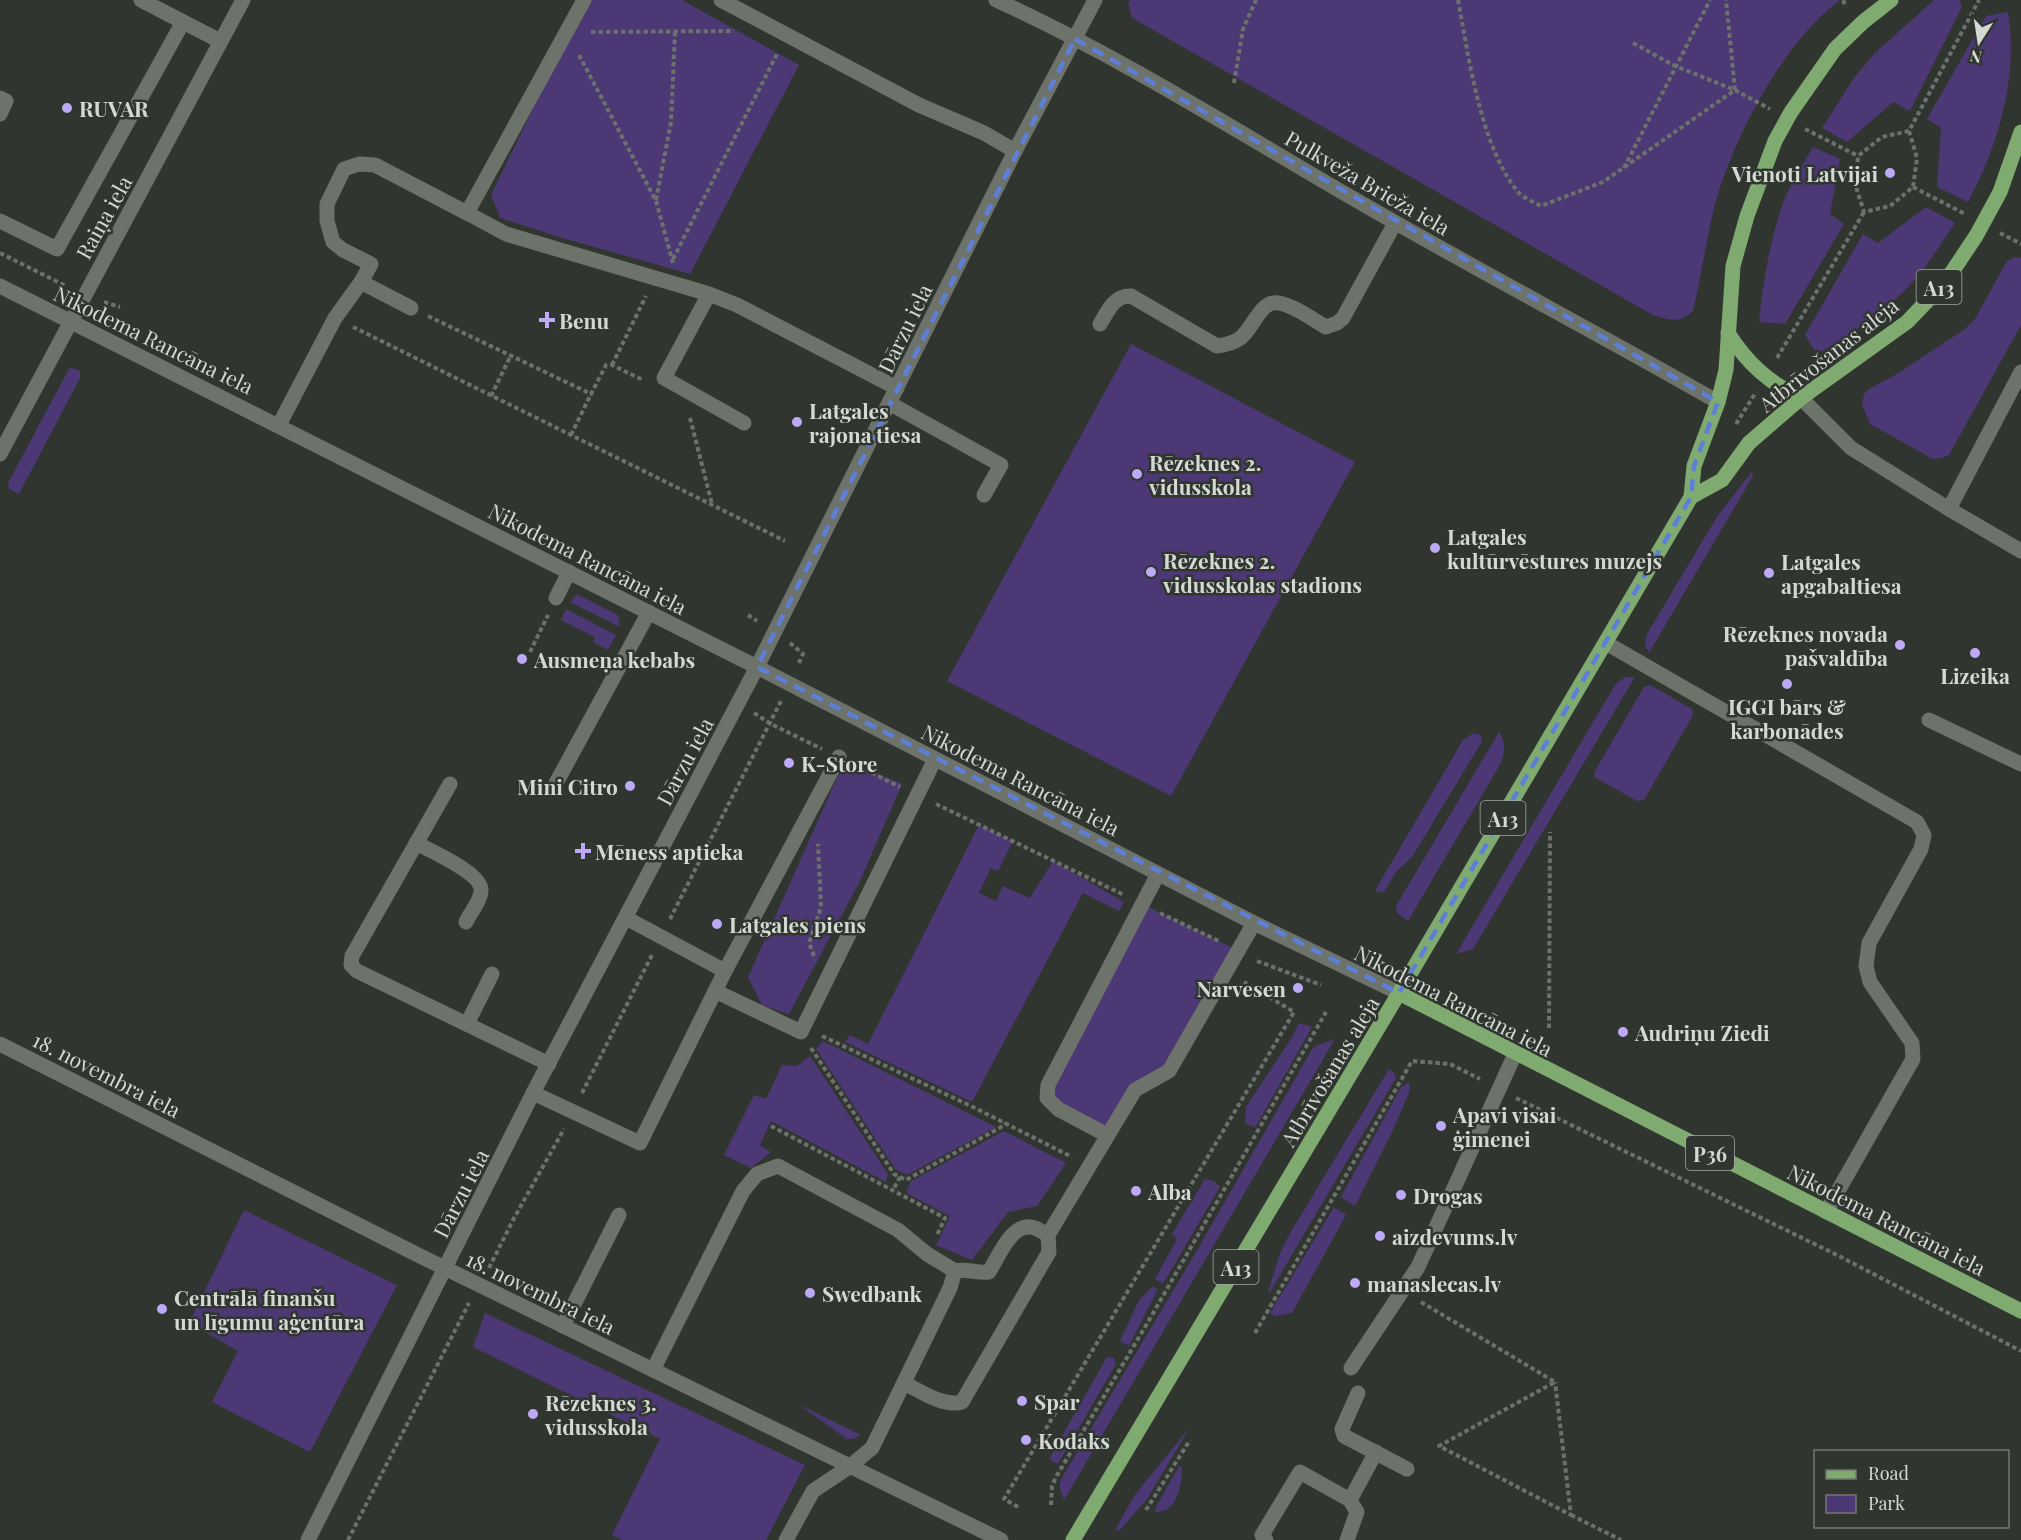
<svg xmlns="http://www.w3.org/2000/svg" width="2021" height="1540" font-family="'Playfair Display',serif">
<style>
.green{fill:#4b3875}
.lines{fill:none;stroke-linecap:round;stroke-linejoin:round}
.path{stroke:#6c716b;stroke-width:4;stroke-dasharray:4.5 3;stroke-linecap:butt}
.minor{stroke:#6d736b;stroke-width:15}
.major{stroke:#80ab70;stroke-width:15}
.marked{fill:none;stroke:#5d7fd7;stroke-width:4.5;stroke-dasharray:12 8;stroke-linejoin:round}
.poi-dot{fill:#bda9f5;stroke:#30362f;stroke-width:2}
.labels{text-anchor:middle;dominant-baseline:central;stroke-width:5;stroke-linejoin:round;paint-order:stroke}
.shield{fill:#30362f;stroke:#a4a8a2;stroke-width:1.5}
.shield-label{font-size:20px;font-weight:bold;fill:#d5d9d4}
.poi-label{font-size:21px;font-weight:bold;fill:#d5d9d4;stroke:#30362f;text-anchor:start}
.street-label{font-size:21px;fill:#d5d9d4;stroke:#30362f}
</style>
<rect width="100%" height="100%" fill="#30362f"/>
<g class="green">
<polygon points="586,0 682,0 799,65 690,274 559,237 500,218 491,195"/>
<path d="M1130,0H1840C1783,42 1732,140 1714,208C1706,242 1701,277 1693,311C1679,324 1670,320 1653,315L1132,18L1128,3Z"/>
<polygon points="1934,0 1959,0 1962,7 1910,111 1893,102 1847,142 1822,128 1854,78 1875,53"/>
<path d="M2008,12C2019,76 1998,146 1968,202L1937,187L1941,128L1927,119L1986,16Z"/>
<path d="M1813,147L1840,159L1830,214L1844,224L1785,324L1759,322C1762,289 1770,241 1781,209C1788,187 1801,167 1813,147Z"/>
<path d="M1926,207L1955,223C1943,241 1931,260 1917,277C1890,309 1853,334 1817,354L1805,335L1863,234L1878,243Z"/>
<polygon points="2015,257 2021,258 2021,325 1949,455 1942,458 1933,459 1870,424 1862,404 1864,394 1869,389 1895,375 1965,329 1975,319 2007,261"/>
<polygon points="1131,344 1355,462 1171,796 947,681"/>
<polygon points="70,367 80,371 80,378 19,494 9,489 8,483"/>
<polygon points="1751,473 1754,474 1649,653 1645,644 1647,634 1718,515"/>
<polygon points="577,594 618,615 620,627 570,602"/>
<polygon points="566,609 616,635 608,650 593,642 595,637 561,620"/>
<polygon points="1625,677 1635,677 1473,949 1456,954 1615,685"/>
<polygon points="1650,685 1692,709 1693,715 1644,800 1637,801 1594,777 1595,771 1644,687"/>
<path d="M1499,732C1506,743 1505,751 1501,763L1408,921L1397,913L1396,906Z"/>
<polygon points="1472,734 1478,734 1482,737 1481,743 1412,857 1396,872 1384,892 1377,892 1376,889 1463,740"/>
<polygon points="845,760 902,784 860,881 789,1014 762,1005 748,977"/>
<polygon points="979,825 1013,841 998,871 991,868 979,893 996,901 1003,886 1030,898 1053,861 1124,902 1119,911 1083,893 972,1102 845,1042 850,1035 868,1044"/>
<polygon points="1142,904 1239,951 1169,1071 1135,1090 1107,1135 1058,1109 1048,1085"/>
<polygon points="1299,1023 1312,1027 1255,1128 1245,1123 1246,1107 1291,1039"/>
<polygon points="1335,1039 1064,1500 1060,1488 1060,1481 1196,1252 1311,1051 1315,1046"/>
<polygon points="823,1041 841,1050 996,1127 907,1175 896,1170 816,1049"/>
<polygon points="810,1056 888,1174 886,1182 771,1121 760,1145 771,1152 751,1168 724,1155 754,1095 766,1099 782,1065 797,1066"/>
<polygon points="1389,1069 1394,1073 1396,1078 1270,1292 1268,1292 1280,1253 1289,1235"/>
<polygon points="1410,1082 1409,1093 1392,1132 1355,1206 1341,1197 1401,1087"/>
<polygon points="1004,1131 1066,1163 1037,1206 1008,1212 972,1260 936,1245 950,1216 906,1193 911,1181"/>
<polygon points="1205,1179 1214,1181 1220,1187 1163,1284 1155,1279 1177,1239 1172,1234"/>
<polygon points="1334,1207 1346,1215 1292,1313 1276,1316 1270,1313"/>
<polygon points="244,1210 397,1285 310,1452 212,1402 238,1351 189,1323"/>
<polygon points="1152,1287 1158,1289 1129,1346 1120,1341 1139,1300"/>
<polygon points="485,1313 805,1465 766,1540 622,1540 612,1535 660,1439 473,1347"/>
<polygon points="1107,1357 1114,1358 1116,1364 1058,1464 1049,1459"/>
<polygon points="798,1404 861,1435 853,1439 847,1439"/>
<polygon points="1190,1427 1147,1499 1120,1530 1115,1530 1134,1496"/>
<path d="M1179,1466L1182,1467C1182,1485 1177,1513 1155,1512L1156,1507Z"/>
</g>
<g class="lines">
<g class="path">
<path d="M1458,0C1469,58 1480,145 1518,192C1523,198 1534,202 1541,206L1603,182L1735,90L1726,0"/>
<polyline points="1843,0 1846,7"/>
<polyline points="591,32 734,31"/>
<polyline points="1633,43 1675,66 1735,90 1770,109"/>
<polyline points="579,55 656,201 673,263"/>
<polyline points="1234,83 1243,29 1256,0"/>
<polyline points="1805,129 1858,156"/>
<polyline points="1909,131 1882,137 1858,156 1856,187 1864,212 1890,206 1913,187 1917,158 1909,131 1979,0"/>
<polyline points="1624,168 1710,0"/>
<polyline points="1913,187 1965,214"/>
<polyline points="656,200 671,122 675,32"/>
<polyline points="2000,233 2021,244"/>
<polyline points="0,253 66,286"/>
<polyline points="673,259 778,52"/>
<polyline points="104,302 120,307"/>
<polyline points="428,316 591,394 606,365 612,365 643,380"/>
<polyline points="353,327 785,541"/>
<polyline points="1777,358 1864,212"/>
<polyline points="612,365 646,296"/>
<polyline points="491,396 510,357"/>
<polyline points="690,418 712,504"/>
<polyline points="1736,424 1756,392"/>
<polyline points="571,435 591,394"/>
<polyline points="748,615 757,621"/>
<polyline points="790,643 803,654 798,665"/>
<polyline points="530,652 548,615"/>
<polyline points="754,713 771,724 822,749"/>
<polyline points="858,766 900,787"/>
<polyline points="936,804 1124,895"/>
<polyline points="1160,913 1221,942"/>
<polyline points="670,919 781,701"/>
<polyline points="814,956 809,943 821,907 818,844"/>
<polyline points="1257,961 1321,985"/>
<polyline points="1549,1028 1550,832"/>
<polyline points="822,1036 971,1106 1072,1157"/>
<polyline points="811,1048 894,1174 900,1177 893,1190"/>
<polyline points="582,1093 652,955"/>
<polyline points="1516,1098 1839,1256 2021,1351"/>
<polyline points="771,1126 945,1218 937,1235"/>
<polyline points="900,1177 906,1180 1003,1126 1005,1123"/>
<polyline points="489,1268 513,1220 564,1129"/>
<polyline points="1421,1302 1555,1382 1439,1446 1571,1515 1555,1382"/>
<polyline points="1255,1333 1412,1061 1450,1064 1480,1079"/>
<polyline points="1051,1505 1052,1486 1056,1477 1148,1322 1326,1012"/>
<polyline points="1018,1507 1004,1499 1294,1012 1244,982"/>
<polyline points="1146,1510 1190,1440"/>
<polyline points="1571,1515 1621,1540"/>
<polyline points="348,1540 469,1303"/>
</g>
<g class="minor">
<polyline points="141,0 220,41"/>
<polyline points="584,0 467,213 506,234 709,294 737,305 897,388"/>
<polyline points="721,0 919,105 984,133 1015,151"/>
<path d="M996,0C1119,56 1233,129 1349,196C1471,267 1596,332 1718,402"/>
<polyline points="0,98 6,101 0,114"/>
<polyline points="0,221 57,249 183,22"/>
<polyline points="361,282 411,308"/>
<polyline points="0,286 757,667 1254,923 1399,993"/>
<polyline points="709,294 664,378 744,423"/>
<path d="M1100,324C1108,311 1114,295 1131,296L1217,346C1224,345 1233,343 1239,339C1253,330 1260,299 1279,303C1295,306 1312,319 1326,327L1337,323L1343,318L1395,223"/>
<polyline points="1801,398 1851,448 1949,509 2021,551"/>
<polyline points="889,403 1001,465 984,495"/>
<polyline points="279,425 335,318 361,282 371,264 343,250 333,242 327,221 327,204 344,169 359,164 375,165 467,213"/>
<polyline points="0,454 243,0"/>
<polyline points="1949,509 2021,372"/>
<polyline points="556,598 569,572"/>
<polyline points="1606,643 1917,822 1924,835 1921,849 1869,943 1866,966 1870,982 1912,1043 1913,1059 1826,1212"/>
<polyline points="1929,720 2021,764"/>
<polyline points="450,784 352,956 351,965 357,971 549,1064"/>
<polyline points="555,785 649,612"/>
<path d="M416,843C431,851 484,874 481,892C480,902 470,913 466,922"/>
<polyline points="725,971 839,757"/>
<polyline points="715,991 801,1032 935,759"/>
<polyline points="467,1024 492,974"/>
<polyline points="0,1044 420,1256 1001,1540"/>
<polyline points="533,1093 640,1143 725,971 626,918"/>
<polyline points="1107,1135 1058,1109 1047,1098 1048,1085 1158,874"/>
<path d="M955,1271C966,1268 978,1274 989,1272C999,1256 1012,1220 1035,1228C1040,1230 1044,1233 1048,1235"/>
<polyline points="563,1326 619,1215"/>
<polyline points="1351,1368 1418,1267 1515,1054"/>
<polyline points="653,1370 743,1191 757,1174 778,1166 898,1230 927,1254 955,1271 950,1288 872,1448 849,1467 813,1491 786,1540"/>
<path d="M904,1383C922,1392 943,1407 962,1402L1049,1252L1048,1235L1135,1090L1169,1071L1254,923"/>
<polyline points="1358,1393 1342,1429 1344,1436 1407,1469"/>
<polyline points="308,1540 533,1093 757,667 1015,151 1095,0"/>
<polyline points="1266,1540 1262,1535 1300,1472 1350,1500"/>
<polyline points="1347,1540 1357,1512 1350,1500 1376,1452"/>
</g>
<g class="major">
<path d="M1728,333C1747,363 1769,383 1801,398"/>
<polyline points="1691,497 1722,480 1749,443 1801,398 1907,322 1932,296 1952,272 1976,236 2000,192 2021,132"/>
<polyline points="1399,993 2021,1311"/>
<polyline points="1073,1540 1399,993 1691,497 1694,466 1718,402 1726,370 1733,266 1747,216 1775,141 1791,112 1835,49 1863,22 1891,0"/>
</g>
</g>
<path class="marked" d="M1075,39L1718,402L1694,466L1691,497L1399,993L757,667Z"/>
<g class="poi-dot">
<circle cx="67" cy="108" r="6"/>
<circle cx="1890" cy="173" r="6"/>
<path d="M544 311h6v6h6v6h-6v6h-6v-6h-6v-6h6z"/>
<circle cx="797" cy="422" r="6"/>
<circle cx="1137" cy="474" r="6"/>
<circle cx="1435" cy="548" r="6"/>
<circle cx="1151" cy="572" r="6"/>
<circle cx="1769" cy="573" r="6"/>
<circle cx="1900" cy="645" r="6"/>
<circle cx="1975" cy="653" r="6"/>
<circle cx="522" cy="659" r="6"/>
<circle cx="1787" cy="684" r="6"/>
<circle cx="789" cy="763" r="6"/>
<circle cx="630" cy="786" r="6"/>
<path d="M580 842h6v6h6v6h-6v6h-6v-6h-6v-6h6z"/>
<circle cx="717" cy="924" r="6"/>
<circle cx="1298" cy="988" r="6"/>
<circle cx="1623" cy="1032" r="6"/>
<circle cx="1441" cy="1126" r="6"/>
<circle cx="1136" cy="1191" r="6"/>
<circle cx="1401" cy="1195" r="6"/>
<circle cx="1380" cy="1236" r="6"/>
<circle cx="1355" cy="1283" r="6"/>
<circle cx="810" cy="1293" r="6"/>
<circle cx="162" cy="1309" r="6"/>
<circle cx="1022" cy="1401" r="6"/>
<circle cx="533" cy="1414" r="6"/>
<circle cx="1026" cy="1440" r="6"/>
</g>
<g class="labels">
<g class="shield">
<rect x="1916.5" y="270" width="45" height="34" rx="4.5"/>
<rect x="1480.5" y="801" width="45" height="34" rx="4.5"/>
<rect x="1686" y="1136" width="48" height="34" rx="4.5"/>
<rect x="1213.5" y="1250" width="45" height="34" rx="4.5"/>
</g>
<g class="shield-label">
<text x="1939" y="287">A13</text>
<text x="1503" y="818">A13</text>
<text x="1710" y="1153">P36</text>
<text x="1236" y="1267">A13</text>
</g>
<g class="poi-label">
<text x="79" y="108">RUVAR</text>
<text x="1878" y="173" text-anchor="end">Vienoti Latvijai</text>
<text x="559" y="320">Benu</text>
<text x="809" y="410">Latgales<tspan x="809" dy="24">rajona tiesa</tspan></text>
<text x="1149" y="462">Rēzeknes 2.<tspan x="1149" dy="24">vidusskola</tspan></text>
<text x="1447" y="536">Latgales<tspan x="1447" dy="24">kultūrvēstures muzejs</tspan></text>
<text x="1163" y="560">Rēzeknes 2.<tspan x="1163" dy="24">vidusskolas stadions</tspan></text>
<text x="1781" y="561">Latgales<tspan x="1781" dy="24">apgabaltiesa</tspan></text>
<text x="1888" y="633" text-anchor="end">Rēzeknes novada<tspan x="1888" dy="24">pašvaldība</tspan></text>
<text x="534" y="659">Ausmeņa kebabs</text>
<text x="1975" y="675" text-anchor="middle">Lizeika</text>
<text x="1787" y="706" text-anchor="middle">IGGI bārs &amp;<tspan x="1787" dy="24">karbonādes</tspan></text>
<text x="801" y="763">K-Store</text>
<text x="618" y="786" text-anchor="end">Mini Citro</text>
<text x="595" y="851">Mēness aptieka</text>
<text x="729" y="924">Latgales piens</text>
<text x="1286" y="988" text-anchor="end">Narvesen</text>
<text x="1635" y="1032">Audriņu Ziedi</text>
<text x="1453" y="1114">Apavi visai<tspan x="1453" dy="24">ģimenei</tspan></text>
<text x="1148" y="1191">Alba</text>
<text x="1413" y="1195">Drogas</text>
<text x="1392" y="1236">aizdevums.lv</text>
<text x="1367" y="1283">manaslecas.lv</text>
<text x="822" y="1293">Swedbank</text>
<text x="174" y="1297">Centrālā finanšu<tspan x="174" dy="24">un līgumu aģentūra</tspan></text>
<text x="1034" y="1401">Spar</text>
<text x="545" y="1402">Rēzeknes 3.<tspan x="545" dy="24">vidusskola</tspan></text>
<text x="1038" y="1440">Kodaks</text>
</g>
<g class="street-label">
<text transform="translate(1368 182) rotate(30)">Pulkveža Brieža iela</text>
<text transform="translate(103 217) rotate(-61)">Raiņa iela</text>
<text transform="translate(904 328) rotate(-64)">Dārzu iela</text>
<text transform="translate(154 339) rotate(26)">Nikodema Rancāna iela</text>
<text transform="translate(1828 354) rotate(-38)">Atbrīvošanas aleja</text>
<text transform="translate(588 558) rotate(27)">Nikodema Rancāna iela</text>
<text transform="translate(684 761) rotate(-62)">Dārzu iela</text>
<text transform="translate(1021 779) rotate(27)">Nikodema Rancāna iela</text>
<text transform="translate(1454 1000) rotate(27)">Nikodema Rancāna iela</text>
<text transform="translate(1329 1071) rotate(-59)">Atbrīvošanas aleja</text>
<text transform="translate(107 1074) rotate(27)">18. novembra iela</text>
<text transform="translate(460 1193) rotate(-63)">Dārzu iela</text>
<text transform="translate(1887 1219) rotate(27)">Nikodema Rancāna iela</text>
<text transform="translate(541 1292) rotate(26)">18. novembra iela</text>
</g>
</g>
<rect x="1814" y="1450" width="195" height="78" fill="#30362f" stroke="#727771" stroke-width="1.5"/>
<rect x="1826" y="1470" width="30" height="9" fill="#80ab70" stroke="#727771" stroke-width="1.5"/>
<text x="1868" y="1480" font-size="18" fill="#d5d9d4">Road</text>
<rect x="1826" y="1495" width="30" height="18" fill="#4b3875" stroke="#727771" stroke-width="1.5"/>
<text x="1868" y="1510" font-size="18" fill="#d5d9d4">Park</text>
<g transform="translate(1979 42) rotate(192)" stroke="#30362f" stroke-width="4.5" paint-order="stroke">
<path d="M0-4.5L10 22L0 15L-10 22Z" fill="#d5d9d4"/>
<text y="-9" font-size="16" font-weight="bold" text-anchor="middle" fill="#d5d9d4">N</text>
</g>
</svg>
